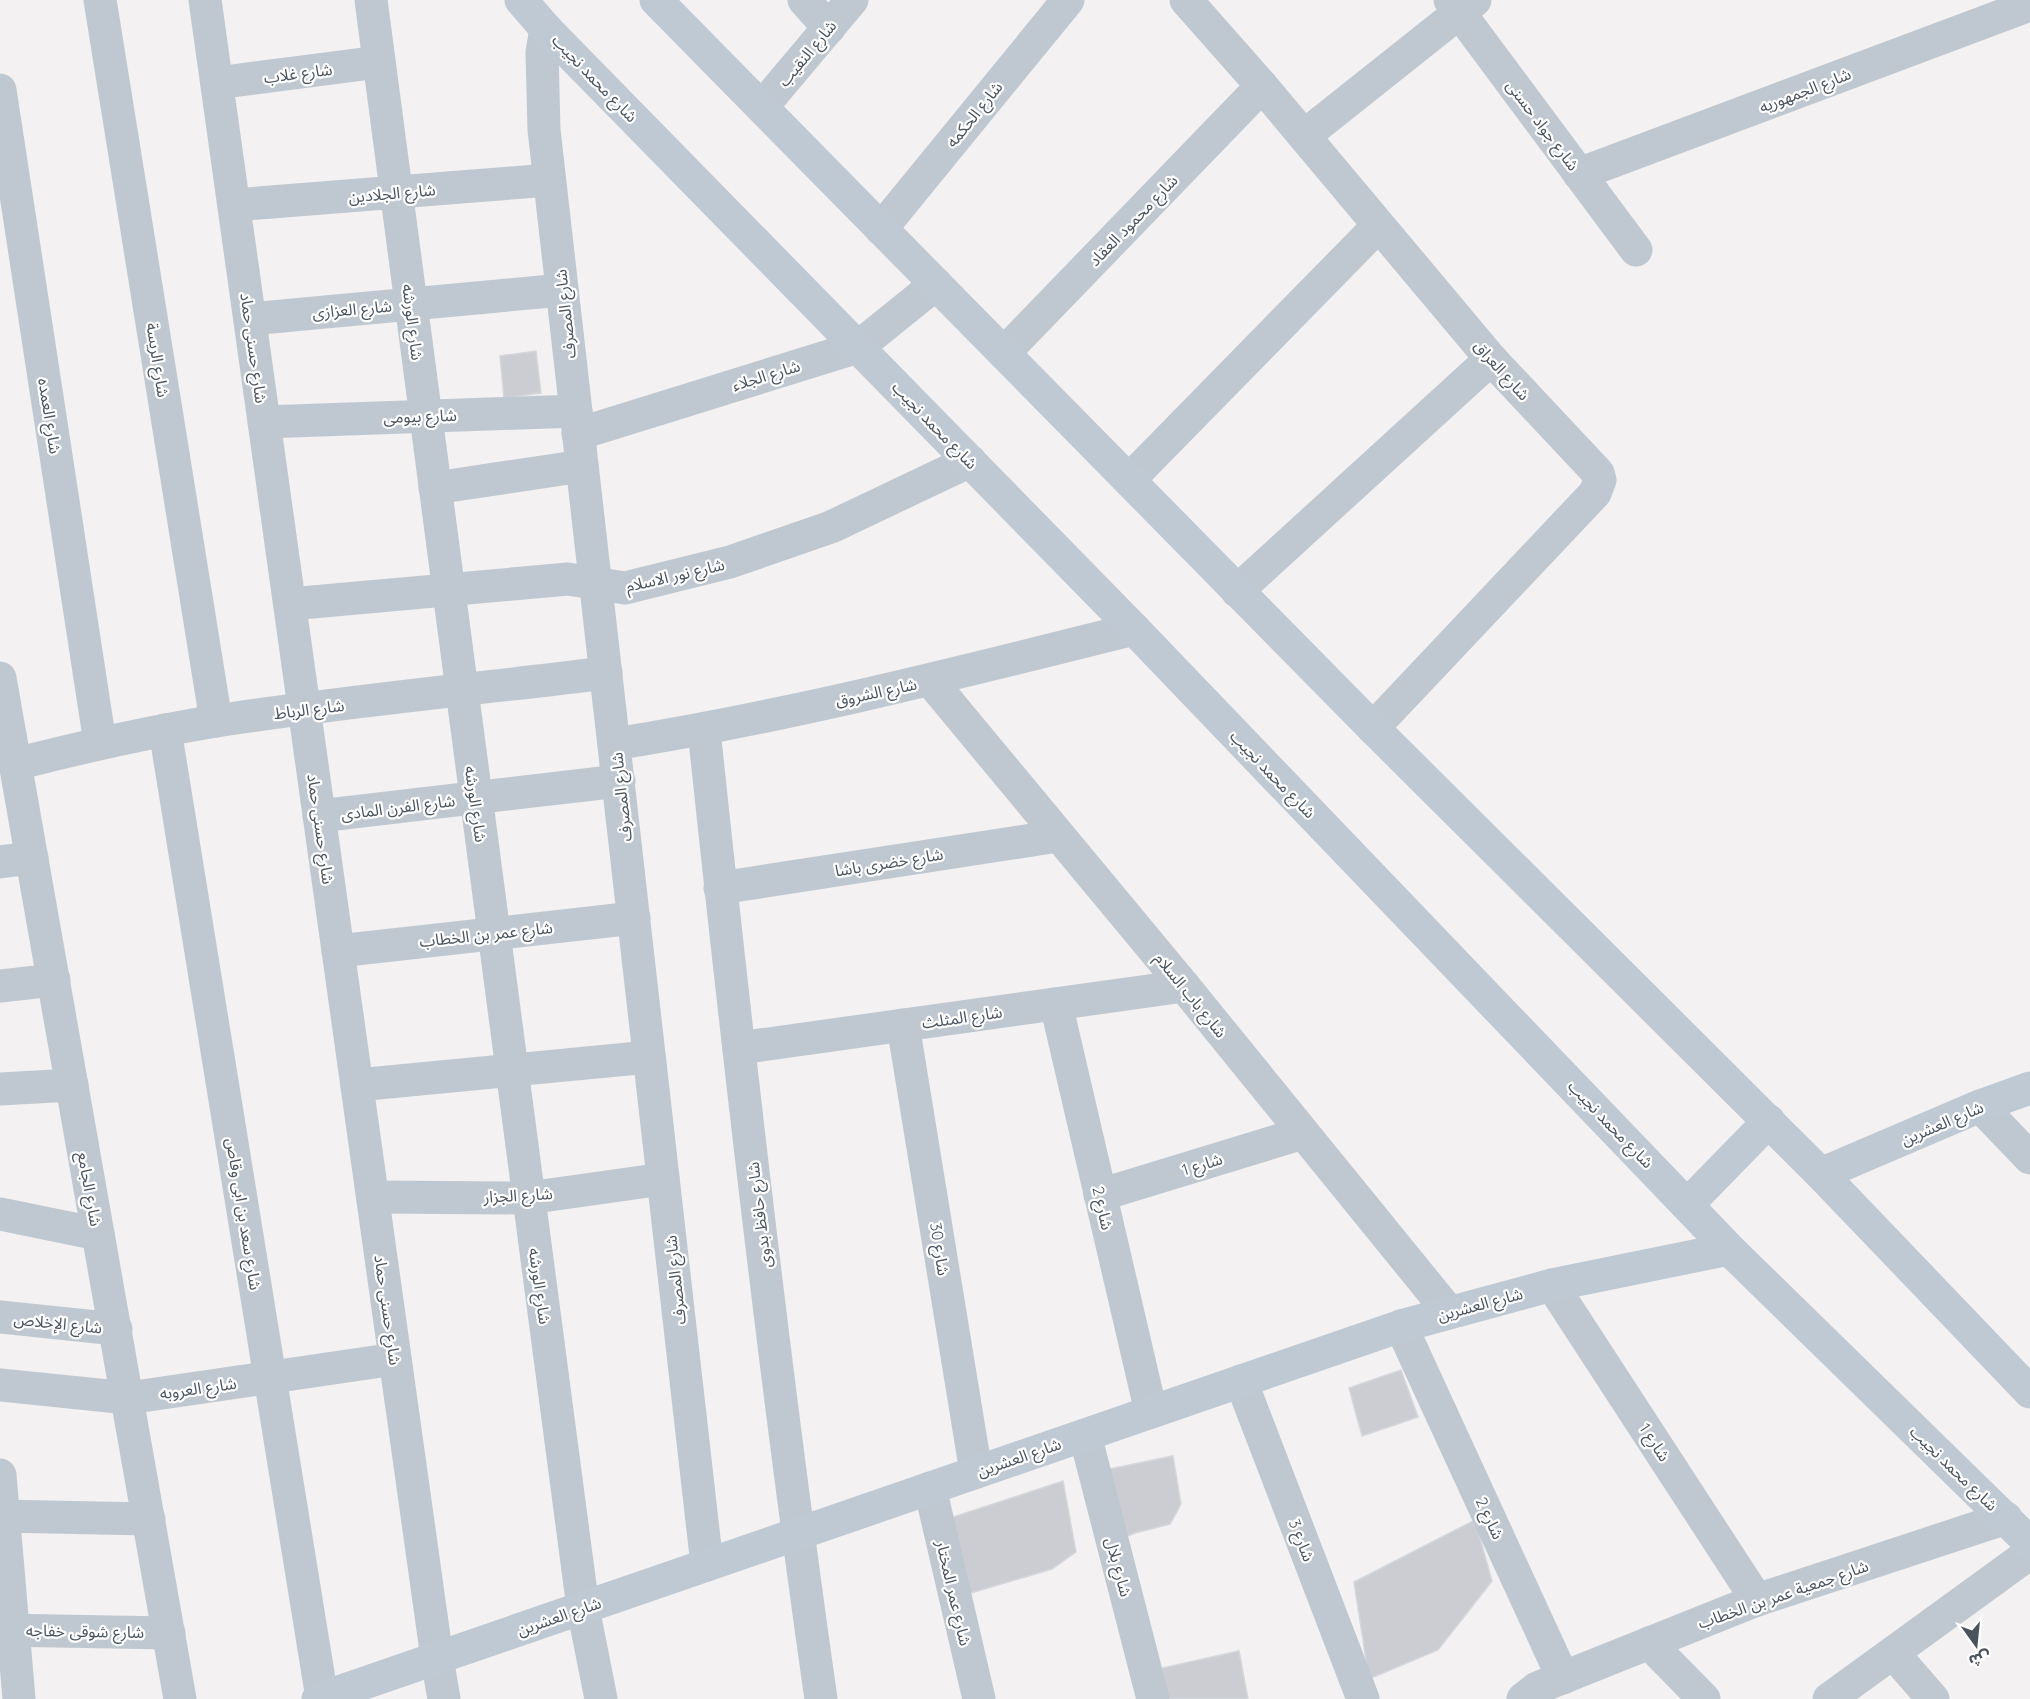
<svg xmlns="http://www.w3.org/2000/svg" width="2030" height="1699" font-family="Quicksand,'Noto Sans Arabic',sans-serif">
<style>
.building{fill:#cbcdd3;stroke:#d5d7dc;stroke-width:1.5}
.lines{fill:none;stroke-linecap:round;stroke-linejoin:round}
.street{stroke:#bfc8d0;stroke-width:33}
.secondary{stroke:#bfc9d4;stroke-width:33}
.labels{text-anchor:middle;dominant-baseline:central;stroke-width:4.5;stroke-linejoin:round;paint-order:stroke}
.street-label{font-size:16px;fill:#49545f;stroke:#fff}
</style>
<rect width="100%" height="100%" fill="#f3f1f1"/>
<g class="building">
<polygon points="536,351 541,393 504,398 500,356"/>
<polygon points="1401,1370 1418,1417 1362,1436 1349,1388"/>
<polygon points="1173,1456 1181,1504 1170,1524 1135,1533 1113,1542 1095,1472"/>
<polygon points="1063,1481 1076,1552 1052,1569 964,1595 938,1522"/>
<polygon points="1475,1520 1492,1581 1438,1650 1369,1679 1354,1582"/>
<polygon points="1239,1651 1248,1699 1167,1699 1162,1668"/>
</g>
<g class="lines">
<g class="street">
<polyline points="100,0 216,721"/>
<polyline points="205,0 437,1658 444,1699"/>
<polyline points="371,0 583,1608 601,1699"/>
<polyline points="804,0 829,28"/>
<polyline points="1186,0 1262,86 1491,359 1598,473 1600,480 1595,493 1373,728"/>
<polyline points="1450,0 1636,250"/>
<polyline points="546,29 542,52 544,130 707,1565"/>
<polyline points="217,83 379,62"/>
<polyline points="0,90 100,743"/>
<polyline points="762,107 852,0"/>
<polyline points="1304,136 1475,0"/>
<polyline points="1579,174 2030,5"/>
<polyline points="234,205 549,180"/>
<polyline points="881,229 1068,0"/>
<polyline points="250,319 562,290"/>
<polyline points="1004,353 1262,86"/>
<polyline points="264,422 576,411"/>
<polyline points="578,434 858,347 936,284"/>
<polyline points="1129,480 1378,226"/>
<polyline points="435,488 582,466"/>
<polyline points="1237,591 1491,359"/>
<polyline points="290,604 568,579 625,588 730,562 831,527 970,461"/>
<polyline points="0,678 180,1699"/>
<polyline points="930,680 1184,986 1449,1312"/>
<polyline points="165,730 322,1698"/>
<path d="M704,730C738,1053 775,1377 821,1699"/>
<path d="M615,744C790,716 962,672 1134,629"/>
<path d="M16,764C82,747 149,732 216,721C346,701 476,689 606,673"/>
<polyline points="319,816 619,781"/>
<polyline points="0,862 32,858"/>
<polyline points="720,888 1058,836"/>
<polyline points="338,951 634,918"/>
<polyline points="0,986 54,980"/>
<polyline points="1056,1004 1151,1412"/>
<polyline points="903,1025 976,1472"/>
<polyline points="739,1048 1184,986"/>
<polyline points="357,1085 649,1057"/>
<polyline points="0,1089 72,1085"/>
<polyline points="1980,1106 2030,1158"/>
<polyline points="1100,1195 1303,1133"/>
<polyline points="373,1197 528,1198 663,1179"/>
<polyline points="0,1214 98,1234"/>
<polyline points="1552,1285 1757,1600"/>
<polyline points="0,1317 116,1329"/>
<polyline points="1401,1326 1563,1678"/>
<polyline points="1241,1381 1363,1699"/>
<polyline points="0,1385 128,1398 395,1359"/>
<polyline points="1085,1435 1153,1699"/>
<polyline points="0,1475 19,1699"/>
<polyline points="930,1488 979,1699"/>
<polyline points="0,1516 149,1519"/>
<polyline points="0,1630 169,1633"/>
<polyline points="1649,1643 1704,1699"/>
<polyline points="1893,1653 1933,1699"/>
<polyline points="1523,1699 1537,1688 1757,1600 2006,1518"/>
<polyline points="1829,1699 2030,1553"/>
</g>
<g class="secondary">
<polyline points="521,0 546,29 1134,629 1729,1249 2030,1543"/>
<polyline points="656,0 1373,728 1821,1174 2030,1392"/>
<polyline points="1821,1174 1980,1106 2030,1088"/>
<polyline points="1688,1204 1769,1121"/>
<polyline points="318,1699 1401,1326 1552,1285 1729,1249"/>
</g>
</g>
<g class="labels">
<g class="street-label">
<text transform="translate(807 53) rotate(-50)">شارع النقيب</text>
<text transform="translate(298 73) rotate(-7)">شارع غلاب</text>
<text transform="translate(595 78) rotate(46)">شارع محمد نجيب</text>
<text transform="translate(1805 90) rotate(-21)">شارع الجمهوريه</text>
<text transform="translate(974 114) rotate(-51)">شارع الحكمه</text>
<text transform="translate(1543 125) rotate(53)">شارع جواد حسنى</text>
<text transform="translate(392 193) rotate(-5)">شارع الجلادين</text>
<text transform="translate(1133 220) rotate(-46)">شارع محمود العقاد</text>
<text transform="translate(352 309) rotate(-5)">شارع العزازى</text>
<text transform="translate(565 314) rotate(-96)">شارع المصرف</text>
<text transform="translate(413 322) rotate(83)">شارع الورشه</text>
<text transform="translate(254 348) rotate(82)">شارع حسنى حماد</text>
<text transform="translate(158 360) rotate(81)">شارع الريسة</text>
<text transform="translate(1502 370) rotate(48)">شارع العراق</text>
<text transform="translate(766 375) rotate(-17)">شارع الجلاء</text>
<text transform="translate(50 416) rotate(81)">شارع العمده</text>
<text transform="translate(420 416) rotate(-2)">شارع بيومى</text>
<text transform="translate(935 425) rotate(46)">شارع محمد نجيب</text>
<text transform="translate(675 575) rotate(-13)">شارع نور الاسلام</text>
<text transform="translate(876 692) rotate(-12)">شارع الشروق</text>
<text transform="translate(309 709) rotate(-7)">شارع الرباط</text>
<text transform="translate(1273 774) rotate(46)">شارع محمد نجيب</text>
<text transform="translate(621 797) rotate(-96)">شارع المصرف</text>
<text transform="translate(476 804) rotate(82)">شارع الورشه</text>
<text transform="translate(398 807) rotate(-7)">شارع الفرن المادى</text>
<text transform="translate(321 829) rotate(82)">شارع حسنى حماد</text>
<text transform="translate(889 862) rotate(-9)">شارع خضرى باشا</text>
<text transform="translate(486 934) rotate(-6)">شارع عمر بن الخطاب</text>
<text transform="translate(1191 995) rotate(51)">شارع باب السلام</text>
<text transform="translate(962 1017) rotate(-8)">شارع المثلث</text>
<text transform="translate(1942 1123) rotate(-23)">شارع العشرين</text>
<text transform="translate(1611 1124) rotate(46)">شارع محمد نجيب</text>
<text transform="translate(1202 1164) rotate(-17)">شارع 1</text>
<text transform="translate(90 1189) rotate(80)">شارع الجامع</text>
<text transform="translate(518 1195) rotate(-3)">شارع الجزار</text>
<text transform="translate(1103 1208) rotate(77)">شارع 2</text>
<text transform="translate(244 1214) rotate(81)">شارع سعد بن ابى وقاص</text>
<text transform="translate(759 1215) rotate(-97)">شارع حافظ بدوى</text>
<text transform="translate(940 1249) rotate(81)">شارع 30</text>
<text transform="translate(675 1280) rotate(-96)">شارع المصرف</text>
<text transform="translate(540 1286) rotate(82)">شارع الورشه</text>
<text transform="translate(1480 1304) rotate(-15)">شارع العشرين</text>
<text transform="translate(388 1310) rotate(82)">شارع حسنى حماد</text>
<text transform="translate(58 1323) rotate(6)">شارع الإخلاص</text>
<text transform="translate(198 1388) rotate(-8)">شارع العروبه</text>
<text transform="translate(1655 1442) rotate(57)">شارع 1</text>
<text transform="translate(1019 1457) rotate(-19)">شارع العشرين</text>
<text transform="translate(1954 1468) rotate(44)">شارع محمد نجيب</text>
<text transform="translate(1490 1518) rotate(65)">شارع 2</text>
<text transform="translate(1302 1540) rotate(69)">شارع 3</text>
<text transform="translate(1119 1567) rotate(75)">شارع بلال</text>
<text transform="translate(954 1593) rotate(77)">شارع عمر المختار</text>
<text transform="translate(1783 1594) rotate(-19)">شارع جمعية عمر بن الخطاب</text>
<text transform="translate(559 1616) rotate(-19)">شارع العشرين</text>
<text transform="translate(85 1631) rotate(1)">شارع شوقى خفاجه</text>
</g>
</g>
<g transform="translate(1976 1645) rotate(165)" stroke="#ffffff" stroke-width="4.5" paint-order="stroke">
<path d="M0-4.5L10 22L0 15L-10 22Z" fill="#49545f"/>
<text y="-9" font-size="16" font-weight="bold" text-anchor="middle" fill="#49545f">ش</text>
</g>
</svg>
